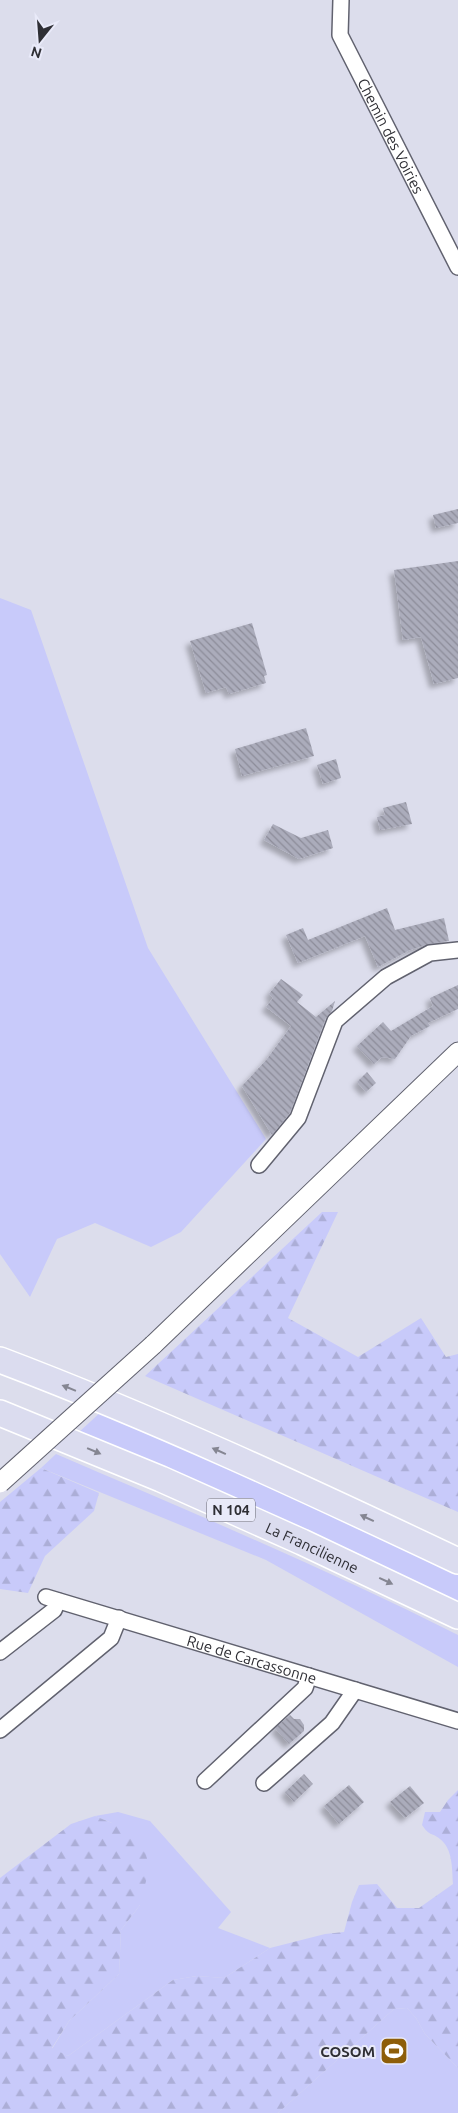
<svg xmlns="http://www.w3.org/2000/svg" width="458" height="2113" font-family="Ubuntu,sans-serif">
<style>
.green{fill:#c8cafa}
.forest{fill:url(#forest-firs)}
.building{fill:url(#building-back-hatch);filter:url(#shadow)}
.lines{fill:none;stroke-linecap:round;stroke-linejoin:round}
.minor-casing{stroke:#61626f;stroke-width:18}
.tertiary-casing{stroke:#61626f;stroke-width:21}
.trunk-casing{stroke:#fff;stroke-width:28}
.minor{stroke:#fff;stroke-width:15}
.tertiary{stroke:#fff;stroke-width:19}
.trunk{stroke:#dbdcef;stroke-width:25}
.tertiary-bridge-casing{stroke:#61626f;stroke-width:21;stroke-linecap:butt}
.tertiary-bridge{stroke:#fff;stroke-width:19}
.oneway{fill:#858692}
.labels{text-anchor:middle;dominant-baseline:central;stroke-width:4;stroke-linejoin:round;paint-order:stroke}
.shield{fill:#e9eaf9;stroke:#676770;stroke-width:1}
.shield-label{font-size:14px;font-weight:bold;fill:#2f2f35}
.street-label{font-size:15px;fill:#2f2f35;stroke:#e9eaf9}
.poi-label{font-size:15px;font-weight:bold;fill:#2f2f35;stroke:#e9eaf9;text-anchor:end}
</style>
<defs>
<pattern id="forest-firs" width="22" height="20" patternUnits="userSpaceOnUse" patternTransform="scale(1.25)"><rect width="22" height="20" fill="#c8cafa"/><path d="M5 1l3.5 6h-7zM16 11l3.5 6h-7z" fill="#acaed7"/></pattern>
<pattern id="building-back-hatch" width="6" height="6" patternUnits="userSpaceOnUse" patternTransform="scale(1.25)"><rect width="6" height="6" fill="#abacbb"/><path d="M-1 5l2 2M0 0l6 6M5-1l2 2" fill="none" stroke="#8c8c99"/></pattern>
<filter id="shadow"><feDropShadow dx="-4.5" dy="4.5" stdDeviation="2.5" flood-color="#0004"/></filter>
</defs>
<rect width="100%" height="100%" fill="#dcddec"/>
<g class="green">
<polygon points="0,598 31,610 148,948 266,1139 181,1232 151,1247 95,1223 57,1239 30,1297 0,1254"/>
<polygon points="103,1410 458,1572 458,1604 78,1433"/>
<path d="M56,1454C191,1512 327,1569 458,1635V1667L266,1560L41,1468Z"/>
<polygon points="118,1812 150,1821 231,1912 218,1928 270,1948 224,1978 197,1976 173,1980 68,2056 52,2049 69,2021 119,1974 121,1930 140,1905 112,1823 95,1816"/>
<polygon points="407,2008 416,2018 425,2034 458,2068 458,2113 278,2113 394,2009"/>
</g>
<g class="forest">
<polygon points="322,1212 338,1212 288,1318 358,1357 421,1318 446,1357 458,1354 458,1512 145,1376"/>
<polygon points="41,1468 99,1493 94,1511 45,1556 28,1593 0,1589 0,1502"/>
<path d="M458,1790V2068L425,2034L416,2018L407,2008L394,2009L278,2113H0V1878L71,1824L95,1816L112,1823L135,1838L146,1854L149,1869L140,1905L121,1930L119,1974L69,2021L52,2048L68,2056L173,1980L197,1976L224,1978L270,1948L325,1934L344,1932L352,1902L359,1885L377,1884L397,1908H419L453,1884C452,1869 453,1849 440,1839C432,1832 430,1837 422,1825L425,1812H440L448,1800Z"/>
</g>
<g class="building">
<polygon points="458,509 458,523 436,528 433,515"/>
<polygon points="458,561 458,678 434,684 421,637 403,640 394,570"/>
<polygon points="252,623 267,675 264,676 266,683 229,694 226,687 206,693 190,641"/>
<polygon points="306,728 314,756 242,776 235,749"/>
<polygon points="336,759 341,778 323,784 317,765"/>
<polygon points="406,802 412,824 380,830 377,817 385,815 383,808"/>
<polygon points="273,824 301,838 328,830 333,848 299,859 264,840"/>
<polygon points="387,908 395,930 444,918 449,941 429,944 410,950 378,967 365,936 298,963 286,935 303,928 308,940"/>
<polygon points="281,979 303,995 297,1002 316,1017 335,1001 332,1011 326,1018 290,1113 272,1135 242,1086 267,1059 291,1026 266,1007 273,998 269,994"/>
<polygon points="458,985 458,1009 428,1023 430,1026 411,1036 395,1059 382,1057 374,1064 357,1046 383,1022 391,1031 433,1006 430,998"/>
<polygon points="367,1072 376,1083 366,1092 357,1082"/>
<polygon points="290,1715 294,1719 300,1719 304,1725 304,1731 289,1744 275,1728"/>
<polygon points="304,1774 313,1784 294,1802 285,1792"/>
<polygon points="349,1785 364,1802 339,1824 324,1806"/>
<polygon points="410,1786 424,1803 405,1818 390,1802"/>
</g>
<g class="lines">
<defs>
<g id="minor">
<path id="s1" d="M341,0L340,35L458,267"/>
<polyline points="259,1165 298,1118 335,1021 386,977 430,953 458,950"/>
<path id="s2" d="M46,1597L458,1721"/>
<polyline points="0,1652 54,1610 58,1601"/>
<polyline points="0,1730 111,1638 119,1618"/>
<polyline points="205,1781 305,1688 309,1676"/>
<polyline points="264,1783 332,1723 355,1690"/>
</g>
<polyline id="tertiary" points="153,1345 458,1052"/>
<g id="trunk">
<path d="M0,1360C156,1419 308,1490 458,1561"/>
<path id="s3" d="M0,1413L161,1479L302,1542L458,1616"/>
</g>
</defs>
<use href="#minor" class="minor-casing"/>
<use href="#tertiary" class="tertiary-casing"/>
<use href="#trunk" class="trunk-casing"/>
<use href="#minor" class="minor"/>
<use href="#tertiary" class="tertiary"/>
<use href="#trunk" class="trunk"/>
<defs>
<polyline id="tertiary-bridge" points="0,1483 153,1345"/>
</defs>
<use href="#tertiary-bridge" class="tertiary-bridge-casing"/>
<use href="#tertiary-bridge" class="tertiary-bridge"/>
</g>
<defs><path id="oneway-solid" d="M-6-.8H1V-3.2L6.5 0L1 3.2V.8H-6Z" transform="scale(1.25)"/></defs>
<g class="oneway">
<use href="#oneway-solid" transform="translate(69 1388) rotate(-158)"/>
<use href="#oneway-solid" transform="translate(94 1451) rotate(23)"/>
<use href="#oneway-solid" transform="translate(219 1451) rotate(-156)"/>
<use href="#oneway-solid" transform="translate(367 1518) rotate(-155)"/>
<use href="#oneway-solid" transform="translate(386 1581) rotate(25)"/>
</g>
<defs>
<symbol id="stadium-square" viewBox="-11 -11 22 22"><rect x="-9" y="-9" width="18" height="18" rx="4" fill="#8e5e09" stroke="#e9eaf9"/><path d="M0-5a6.5 5 0 1 0 0 10a6.5 5 0 1 0 0-10ZM-3.5-1.8h7v3.6h-7Z" fill="#fff"/></symbol>
</defs>
<g fill-rule="evenodd">
<use href="#stadium-square" x="378" y="2035" width="32" height="32"/>
</g>
<g class="labels">
<rect class="shield" x="207" y="1498.5" width="48" height="23" rx="4"/>
<g class="shield-label">
<text x="231" y="1510">N 104</text>
</g>
<g class="street-label">
<text stroke="none"><textPath href="#s1" startOffset="148">Chemin des Voiries</textPath></text>
<text stroke="none"><textPath href="#s3" startOffset="340">La Francilienne</textPath></text>
<text stroke="none"><textPath href="#s2" startOffset="215">Rue de Carcassonne</textPath></text>
</g>
<g class="poi-label">
<text x="375" y="2051">COSOM</text>
</g>
</g>
<g transform="translate(40 40) rotate(197)" stroke="#e9eaf9" stroke-width="4" paint-order="stroke">
<path d="M0-4L9 19L0 12L-9 19Z" fill="#2f2f35"/>
<text y="-8" font-size="14" font-weight="bold" text-anchor="middle" fill="#2f2f35">N</text>
</g>
</svg>
